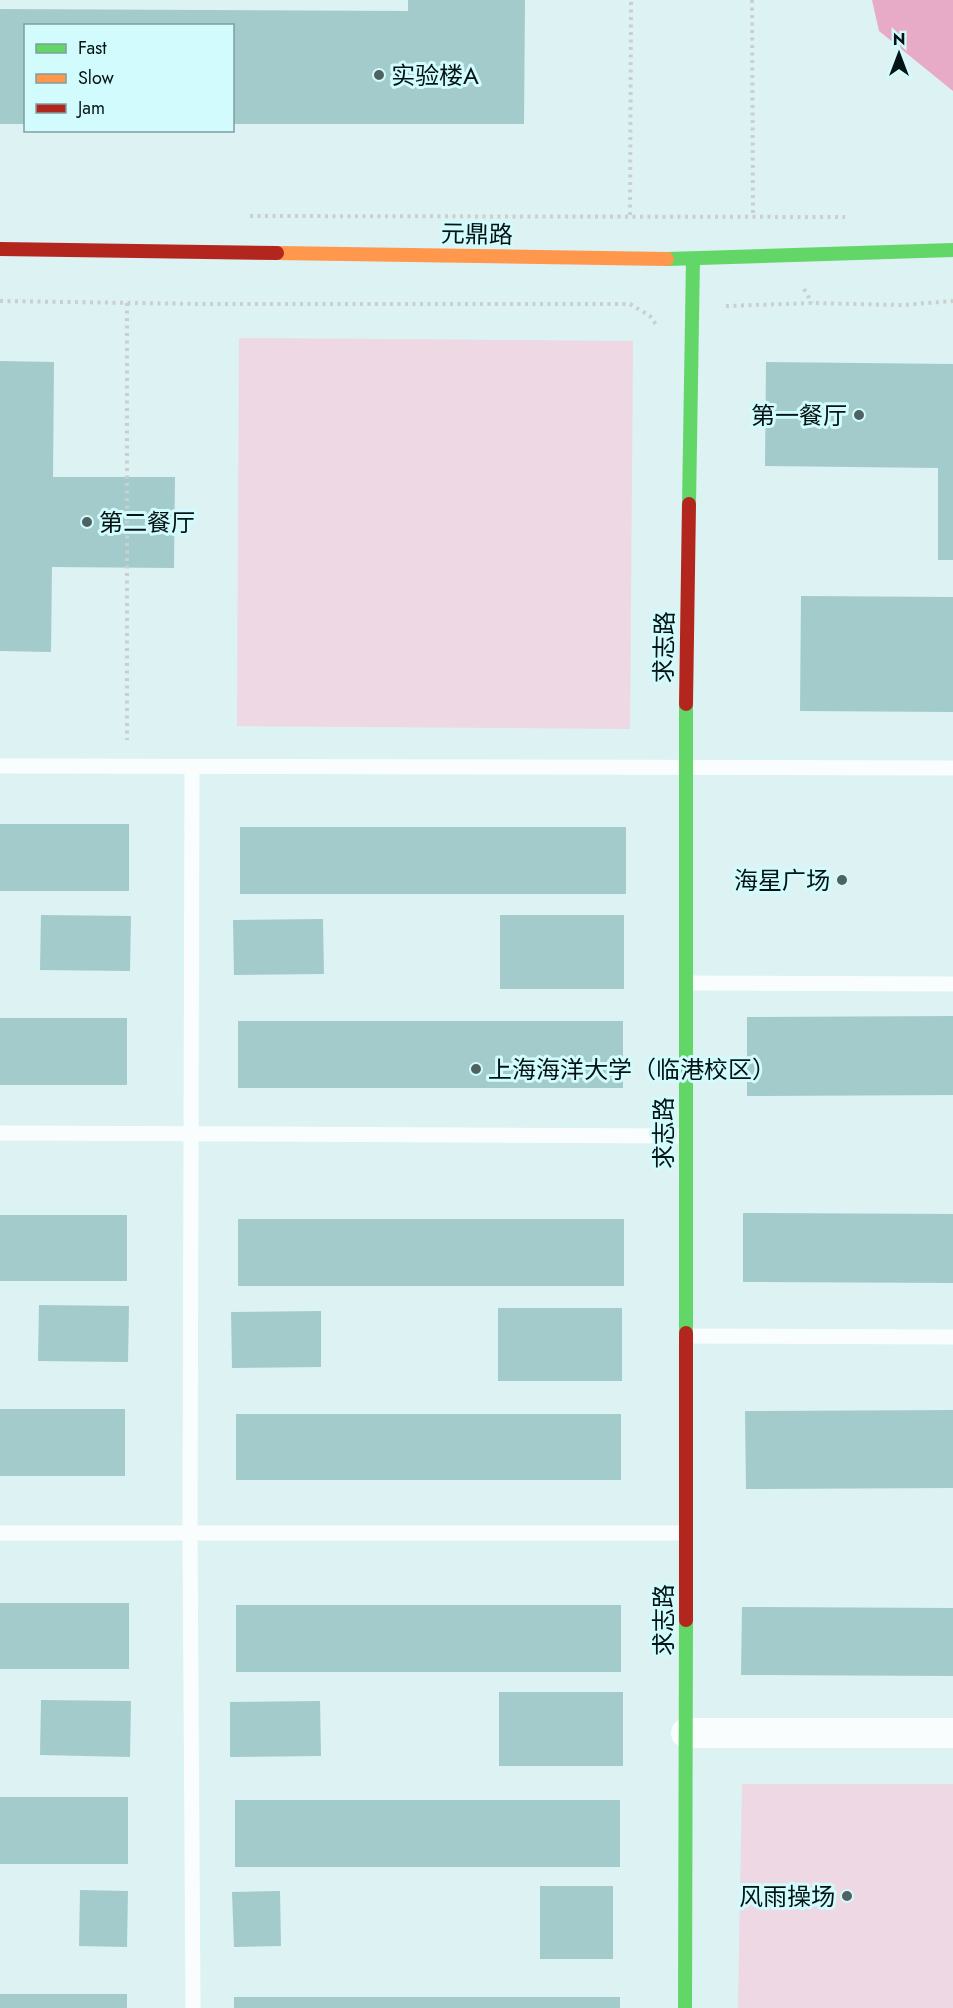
<svg xmlns="http://www.w3.org/2000/svg" width="953" height="2008" font-family="Jost,'Noto Sans SC',sans-serif">
<style>
.green{fill:#edd8e4}
.water{fill:#e8abc7}
.building{fill:#a3cbcc}
.lines{fill:none;stroke-linecap:round;stroke-linejoin:round}
.path{stroke:#cad0d0;stroke-width:4;stroke-dasharray:3 4.5;stroke-linecap:butt}
.lane{stroke:#fafdfd;stroke-width:15}
.street{stroke:#fafdfd;stroke-width:30}
.fast{stroke:#63d668;stroke-width:14}
.slow{stroke:#ff974d;stroke-width:14}
.jam{stroke:#b3261e;stroke-width:14}
.poi-dot{fill:#506161;stroke:#d2fbfd;stroke-width:2}
.labels{text-anchor:middle;dominant-baseline:central;stroke-width:6;stroke-linejoin:round;paint-order:stroke}
.poi-label{font-size:24px;fill:#041313;stroke:#d2fbfd;text-anchor:start}
.street-label{font-size:24px;fill:#041313;stroke:#d2fbfd}
</style>
<rect width="100%" height="100%" fill="#dcf2f3"/>
<g class="green">
<polygon points="239,338 633,341 630,729 237,726"/>
<polygon points="742,1784 953,1784 953,2008 738,2008"/>
</g>
<polygon class="water" points="872,0 953,0 953,91 879,31"/>
<g class="building">
<polygon points="408,0 525,0 524,124 232,124 232,26 26,26 26,124 0,124 0,9 408,11"/>
<polygon points="0,361 54,362 53,477 175,477 174,568 52,567 51,652 0,651"/>
<polygon points="766,362 953,364 953,560 938,560 938,468 765,466"/>
<polygon points="801,596 953,597 953,712 800,711"/>
<rect x="0" y="824" width="129" height="67"/>
<rect x="240" y="827" width="386" height="67"/>
<polygon points="41,915 131,916 130,971 40,970"/>
<rect x="500" y="915" width="124" height="74"/>
<polygon points="323,919 324,974 234,975 233,920"/>
<polygon points="953,1016 953,1095 747,1096 747,1017"/>
<rect x="0" y="1018" width="127" height="67"/>
<rect x="238" y="1021" width="385" height="67"/>
<polygon points="743,1213 953,1214 953,1283 743,1282"/>
<rect x="0" y="1215" width="127" height="66"/>
<rect x="238" y="1219" width="386" height="67"/>
<polygon points="39,1305 129,1306 128,1362 38,1361"/>
<rect x="498" y="1308" width="124" height="73"/>
<polygon points="321,1311 321,1367 232,1368 231,1312"/>
<rect x="0" y="1409" width="125" height="67"/>
<polygon points="953,1410 953,1488 746,1489 745,1411"/>
<rect x="236" y="1414" width="385" height="66"/>
<rect x="0" y="1603" width="129" height="66"/>
<rect x="236" y="1605" width="385" height="67"/>
<polygon points="742,1607 953,1608 953,1676 741,1675"/>
<rect x="499" y="1692" width="124" height="74"/>
<polygon points="41,1700 131,1701 130,1757 40,1755"/>
<polygon points="320,1701 321,1756 230,1757 230,1702"/>
<rect x="0" y="1797" width="128" height="67"/>
<rect x="235" y="1800" width="385" height="67"/>
<rect x="540" y="1886" width="73" height="73"/>
<polygon points="80,1890 128,1891 127,1947 79,1946"/>
<polygon points="280,1891 281,1946 234,1947 232,1892"/>
<rect x="0" y="1994" width="127" height="14"/>
<rect x="234" y="1997" width="386" height="11"/>
</g>
<g class="lines">
<g class="path">
<polyline points="752,0 753,215"/>
<polyline points="630,215 631,0"/>
<polyline points="250,216 845,217"/>
<polyline points="804,289 812,303"/>
<polyline points="0,301 202,304 630,304 650,316 657,326"/>
<polyline points="127,303 127,740"/>
<polyline points="726,306 812,303 903,305 953,301"/>
</g>
<g class="lane">
<polyline points="0,766 953,768"/>
<polyline points="192,767 190,1534 193,2008"/>
<polyline points="687,983 953,984"/>
<polyline points="0,1133 686,1136"/>
<polyline points="686,1336 953,1337"/>
<polyline points="0,1533 686,1533"/>
</g>
<polyline class="street" points="686,1733 953,1733"/>
<g class="fast">
<polyline points="667,259 953,250"/>
<polyline points="689,504 693,259"/>
<polyline points="686,704 686,1333"/>
<polyline points="685,2008 686,1620"/>
</g>
<polyline class="slow" points="277,253 667,259"/>
<g class="jam">
<polyline points="0,249 277,253"/>
<polyline points="686,704 689,504"/>
<polyline points="686,1620 686,1333"/>
</g>
</g>
<g class="poi-dot">
<circle cx="379" cy="75" r="6"/>
<circle cx="859" cy="415" r="6"/>
<circle cx="87" cy="522" r="6"/>
<circle cx="842" cy="880" r="6"/>
<circle cx="476" cy="1069" r="6"/>
<circle cx="847" cy="1896" r="6"/>
</g>
<g class="labels">
<g class="poi-label">
<text x="391" y="75">实验楼A</text>
<text x="847" y="415" text-anchor="end">第一餐厅</text>
<text x="99" y="522">第二餐厅</text>
<text x="830" y="880" text-anchor="end">海星广场</text>
<text x="488" y="1069">上海海洋大学（临港校区）</text>
<text x="835" y="1896" text-anchor="end">风雨操场</text>
</g>
<g class="street-label">
<text transform="translate(477 234) rotate(1)">元鼎路</text>
<text transform="translate(664 647) rotate(-89)">求志路</text>
<text transform="translate(663 1133) rotate(-90)">求志路</text>
<text transform="translate(663 1620) rotate(-90)">求志路</text>
</g>
</g>
<rect x="24" y="24" width="210" height="108" fill="#d2fbfd" stroke="#809e9f" stroke-width="1.5"/>
<rect x="36" y="44" width="30" height="9" fill="#63d668" stroke="#809e9f" stroke-width="1.5"/>
<text x="78" y="54" font-size="18" fill="#041313">Fast</text>
<rect x="36" y="74" width="30" height="9" fill="#ff974d" stroke="#809e9f" stroke-width="1.5"/>
<text x="78" y="84" font-size="18" fill="#041313">Slow</text>
<rect x="36" y="104" width="30" height="9" fill="#b3261e" stroke="#809e9f" stroke-width="1.5"/>
<text x="78" y="114" font-size="18" fill="#041313">Jam</text>
<g transform="translate(899 54)" stroke="#d2fbfd" stroke-width="4.5" paint-order="stroke">
<path d="M0-4.5L10 22L0 15L-10 22Z" fill="#041313"/>
<text y="-9" font-size="16" font-weight="bold" text-anchor="middle" fill="#041313">N</text>
</g>
</svg>
